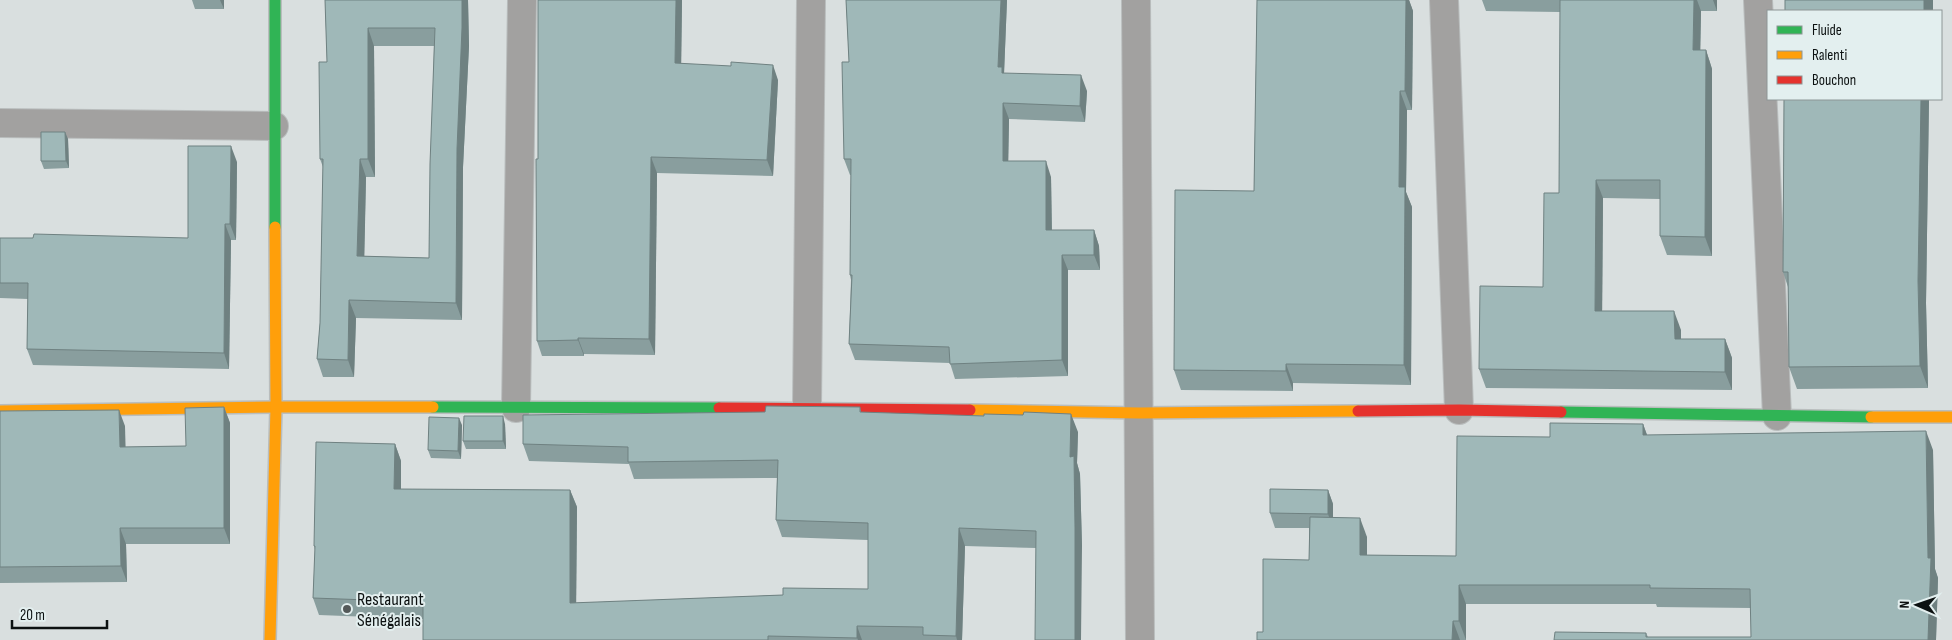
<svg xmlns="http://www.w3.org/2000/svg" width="1952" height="640" font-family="'Sofia Sans Condensed',sans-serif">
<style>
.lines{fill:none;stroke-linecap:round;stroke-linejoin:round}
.street-casing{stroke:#b9bdbd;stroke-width:30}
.fast-casing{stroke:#b9bdbd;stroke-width:14}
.slow-casing{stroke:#b9bdbd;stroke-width:14}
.jam-casing{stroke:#b9bdbd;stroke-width:14}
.street{stroke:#a2a1a0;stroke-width:28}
.fast{stroke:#30b455;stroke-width:11}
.slow{stroke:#ff9f0a;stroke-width:11}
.jam{stroke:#e5322d;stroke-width:11}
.wall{fill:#899e9e;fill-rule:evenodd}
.shaded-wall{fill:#6f8181}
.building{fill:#9fb8b8;stroke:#6f8181;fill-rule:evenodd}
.poi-dot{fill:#545959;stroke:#e3efef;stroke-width:2}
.labels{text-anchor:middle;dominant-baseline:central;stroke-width:4;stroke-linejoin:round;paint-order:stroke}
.poi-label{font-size:18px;fill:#0c1111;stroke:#e3efef;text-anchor:start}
</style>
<rect width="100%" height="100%" fill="#d9dfdf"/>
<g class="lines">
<defs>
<g id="street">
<polyline points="1136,0 1140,640"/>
<polyline points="1444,0 1459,410"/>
<polyline points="1758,0 1777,416"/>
<polyline points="0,123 274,126"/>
<polyline points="516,408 522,0"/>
<polyline points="807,408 811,0"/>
</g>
<g id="fast">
<polyline points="275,227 275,0"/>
<polyline points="433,407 719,408"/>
<polyline points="1561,412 1871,417"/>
</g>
<g id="slow">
<polyline points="970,410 1139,413 1358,411"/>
<polyline points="0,411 276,407 433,407"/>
<polyline points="1871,417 1952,417"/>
<polyline points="270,640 276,407 275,227"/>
</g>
<g id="jam">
<polyline points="719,408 970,410"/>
<polyline points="1358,411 1459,410 1561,412"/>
</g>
</defs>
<use href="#street" class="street-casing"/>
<use href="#fast" class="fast-casing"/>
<use href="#slow" class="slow-casing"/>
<use href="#jam" class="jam-casing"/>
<use href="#street" class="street"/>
<use href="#fast" class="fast"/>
<use href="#slow" class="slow"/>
<use href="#jam" class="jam"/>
</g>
<g class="wall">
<polygon points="192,0 224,0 224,9 195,9"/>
<path d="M325,0H468L469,46L463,167L462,320L356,318L354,377H323L317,359L320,323L323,167L320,159L327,62ZM374,46H434L429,258L364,256L366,177H375Z"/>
<polygon points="682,0 681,63 778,80 773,176 657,173 655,355 584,354 584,356 542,356 537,341 538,159"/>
<polygon points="846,0 1007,0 1004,73 1087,91 1085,122 1009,119 1008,161 1051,177 1052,230 1094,230 1099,246 1100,270 1068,270 1068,376 955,379 950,363 855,360 849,344 851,280 850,275 851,175 850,175 844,159 849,62"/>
<polygon points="1257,0 1409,0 1413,11 1412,110 1407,110 1406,192 1412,207 1411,385 1293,383 1293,391 1181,390 1174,370 1254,191"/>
<polygon points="1482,0 1717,0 1717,11 1701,11 1700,50 1706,50 1712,69 1712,256 1667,255 1660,236 1660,199 1603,198 1602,311 1681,330 1681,339 1725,339 1732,358 1732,390 1486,388 1479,369 1543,287 1559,193 1560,12 1486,11"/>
<polygon points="1784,99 1929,99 1926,303 1928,388 1797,389 1789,367 1788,287 1783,272"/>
<polygon points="65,132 68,139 69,168 44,169 41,161"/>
<polygon points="237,162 236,240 231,240 229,369 33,365 27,349 28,299 0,298 0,238 188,238"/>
<polygon points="224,407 230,423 230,544 126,544 127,582 0,583 0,411 125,426 125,447 186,446"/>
<polygon points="860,407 861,412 1078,432 1077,463 1080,474 1082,546 1036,548 965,546 962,640 423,640 423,619 319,615 313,598 315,550 314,546 395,444 401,461 401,489 570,490 577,507 576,603 783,595 868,589 868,540 782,537 776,520 777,478 634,479 629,464 529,461 523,444 765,412"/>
<polygon points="505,424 506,449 466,449 463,441"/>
<polygon points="1643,424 1647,435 1933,450 1935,569 1938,578 1936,640 1554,640 1646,633 1648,637 1751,637 1751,608 1657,607 1656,604 1466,604 1466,640 1257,640 1263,632 1309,560 1309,528 1275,528 1270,513 1328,490 1333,504 1333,518 1367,537 1367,555 1456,556 1550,437"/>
<polygon points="462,425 461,459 431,458 428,450"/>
</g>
<g class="shaded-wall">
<polygon points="220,0 224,0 224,9"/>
<polygon points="462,0 468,0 469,46 463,167 462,320 456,303 457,149"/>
<polygon points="676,0 682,0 681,79 675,63"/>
<polygon points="1001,0 1007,0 1004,74 1008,83 998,67"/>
<polygon points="1403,0 1409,0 1413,11 1412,110 1405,91"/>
<polygon points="1694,0 1697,0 1701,11 1700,69 1693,50"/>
<polygon points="1713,0 1717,0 1717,11"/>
<rect x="1924" y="0" width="9" height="11"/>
<polygon points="368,28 374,46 375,177 368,159"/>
<polygon points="1706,50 1712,69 1712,256 1705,237"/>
<polygon points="773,65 778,80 773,176 767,160"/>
<polygon points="1081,75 1087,91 1085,122 1080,106"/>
<polygon points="1400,91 1407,110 1406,192 1412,207 1411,385 1404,365 1399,187"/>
<polygon points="1921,99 1929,99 1926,303 1928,388 1920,366 1918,281"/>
<polygon points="1003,103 1009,119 1008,177 1003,161"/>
<polygon points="65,132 68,139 69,168 66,161"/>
<polygon points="231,146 237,162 236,240 230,224"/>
<polygon points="651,157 657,173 655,355 649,339"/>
<polygon points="360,159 366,177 364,274 357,256"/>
<polygon points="1046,161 1051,177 1052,245 1046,230"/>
<polygon points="1596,180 1603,198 1602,330 1595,311"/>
<polygon points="225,224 231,240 229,369 224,353"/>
<polygon points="1094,230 1099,246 1100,270 1094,255"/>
<polygon points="1062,255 1068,270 1068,376 1062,360"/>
<polygon points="349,300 356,318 354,377 348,360"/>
<polygon points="1674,311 1681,330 1681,358 1675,339"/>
<polygon points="578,338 584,354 584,356 578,340"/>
<polygon points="1725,339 1732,358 1732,390 1725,372"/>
<polygon points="1286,364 1293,383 1293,391 1286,371"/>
<polygon points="224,407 230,423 230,544 224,528"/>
<polygon points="119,410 125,426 126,463 120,447"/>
<polygon points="1071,414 1078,432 1077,463 1080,474 1082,546 1081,640 1075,640 1070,457"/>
<polygon points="503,416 505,424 506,449 503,441"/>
<polygon points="459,418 462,425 461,459 458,451"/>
<polygon points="1643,424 1650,443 1643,435"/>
<polygon points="1926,431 1933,450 1935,569 1938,578 1936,640 1928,640 1928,558"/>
<polygon points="395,444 401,461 401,506 394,489"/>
<polygon points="570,490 577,507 576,621 570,603"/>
<polygon points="1328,490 1333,504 1333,528 1328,514"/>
<polygon points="1360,518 1367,537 1367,575 1360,555"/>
<polygon points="120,528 126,544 127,582 121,566"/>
<polygon points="959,528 965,546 962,640 957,640 956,636"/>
<polygon points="1459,585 1466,604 1466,640 1459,621"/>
<polygon points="1453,621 1460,640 1452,640"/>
<polygon points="857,626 862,640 858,640 857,638"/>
</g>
<g class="building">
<path d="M325,0H462V28L457,149L456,303L349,300L348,360L317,359L320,323L323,159H320L319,62H327ZM368,28H435L430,164L429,258L357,256L360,159H368Z"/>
<polygon points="538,0 676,0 675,63 731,66 731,62 773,65 767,160 651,157 649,339 578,338 578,340 537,341 536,159 538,159"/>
<polygon points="846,0 1001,0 998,67 1002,67 1002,73 1081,75 1080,106 1003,103 1003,161 1046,161 1046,230 1094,230 1094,255 1062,255 1062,360 950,364 949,347 849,344 852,275 850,275 851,159 844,159 842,62 849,62"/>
<polygon points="1257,0 1406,0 1405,91 1400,91 1399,187 1405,187 1404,365 1286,364 1286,371 1174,370 1175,190 1254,191"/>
<polygon points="1560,0 1694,0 1693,50 1706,50 1705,237 1660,236 1660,180 1596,180 1595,311 1674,311 1675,339 1725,339 1725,372 1479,369 1480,286 1543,287 1544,193 1559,193"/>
<rect x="1785" y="0" width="139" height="11"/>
<polygon points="1784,99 1921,99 1918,281 1920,366 1789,367 1788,272 1783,272"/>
<polygon points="41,132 65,132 66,161 41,161"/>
<polygon points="188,146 231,146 230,224 225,224 224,353 27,349 28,283 0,283 0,238 33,238 34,234 188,238"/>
<polygon points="766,406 860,407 860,412 984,416 984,414 1023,415 1024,412 1071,414 1070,457 1074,456 1075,528 1075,640 1035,640 1036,531 959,528 956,636 923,635 923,627 857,626 857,638 768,636 768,640 423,640 423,602 313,598 315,546 314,546 316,442 395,444 394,489 570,490 570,603 783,595 783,588 868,589 868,523 776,520 778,460 628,462 628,447 523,444 523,415 765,412"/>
<polygon points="224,407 224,528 120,528 121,566 0,567 0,411 119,410 120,447 186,446 185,408"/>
<polygon points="464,416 503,416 503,441 463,441"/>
<polygon points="429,417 459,418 458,451 428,450"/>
<polygon points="1550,423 1643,424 1643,435 1926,431 1928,558 1931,558 1928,640 1554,640 1555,632 1646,633 1646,637 1751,637 1750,589 1650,588 1650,585 1459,585 1459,621 1453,621 1452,640 1257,640 1257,632 1263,632 1263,559 1309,560 1310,517 1360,518 1360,555 1456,556 1457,436 1550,437"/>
<polygon points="1270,489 1328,490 1328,514 1270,513"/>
</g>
<circle class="poi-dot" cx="347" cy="609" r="5"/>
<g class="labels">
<g class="poi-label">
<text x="357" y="599">Restaurant<tspan x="357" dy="21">Sénégalais</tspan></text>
</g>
</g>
<rect x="1767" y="10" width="175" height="90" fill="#e3efef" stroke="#8d9696"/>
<rect x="1777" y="26" width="25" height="8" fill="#30b455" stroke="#8d9696"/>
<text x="1812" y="35" font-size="15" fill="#0c1111">Fluide</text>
<rect x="1777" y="51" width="25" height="8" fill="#ff9f0a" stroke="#8d9696"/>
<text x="1812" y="60" font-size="15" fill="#0c1111">Ralenti</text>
<rect x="1777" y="76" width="25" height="8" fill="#e5322d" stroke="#8d9696"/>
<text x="1812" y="85" font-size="15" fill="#0c1111">Bouchon</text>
<g transform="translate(1917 605) rotate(272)" stroke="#e3efef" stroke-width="4" paint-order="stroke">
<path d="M0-4L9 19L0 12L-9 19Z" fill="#0c1111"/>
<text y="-8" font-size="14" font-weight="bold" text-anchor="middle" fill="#0c1111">N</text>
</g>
<path d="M12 620v8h95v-8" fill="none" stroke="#0c1111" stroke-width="2.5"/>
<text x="20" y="620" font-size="15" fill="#0c1111" stroke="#e3efef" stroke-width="4" paint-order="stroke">20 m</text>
</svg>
